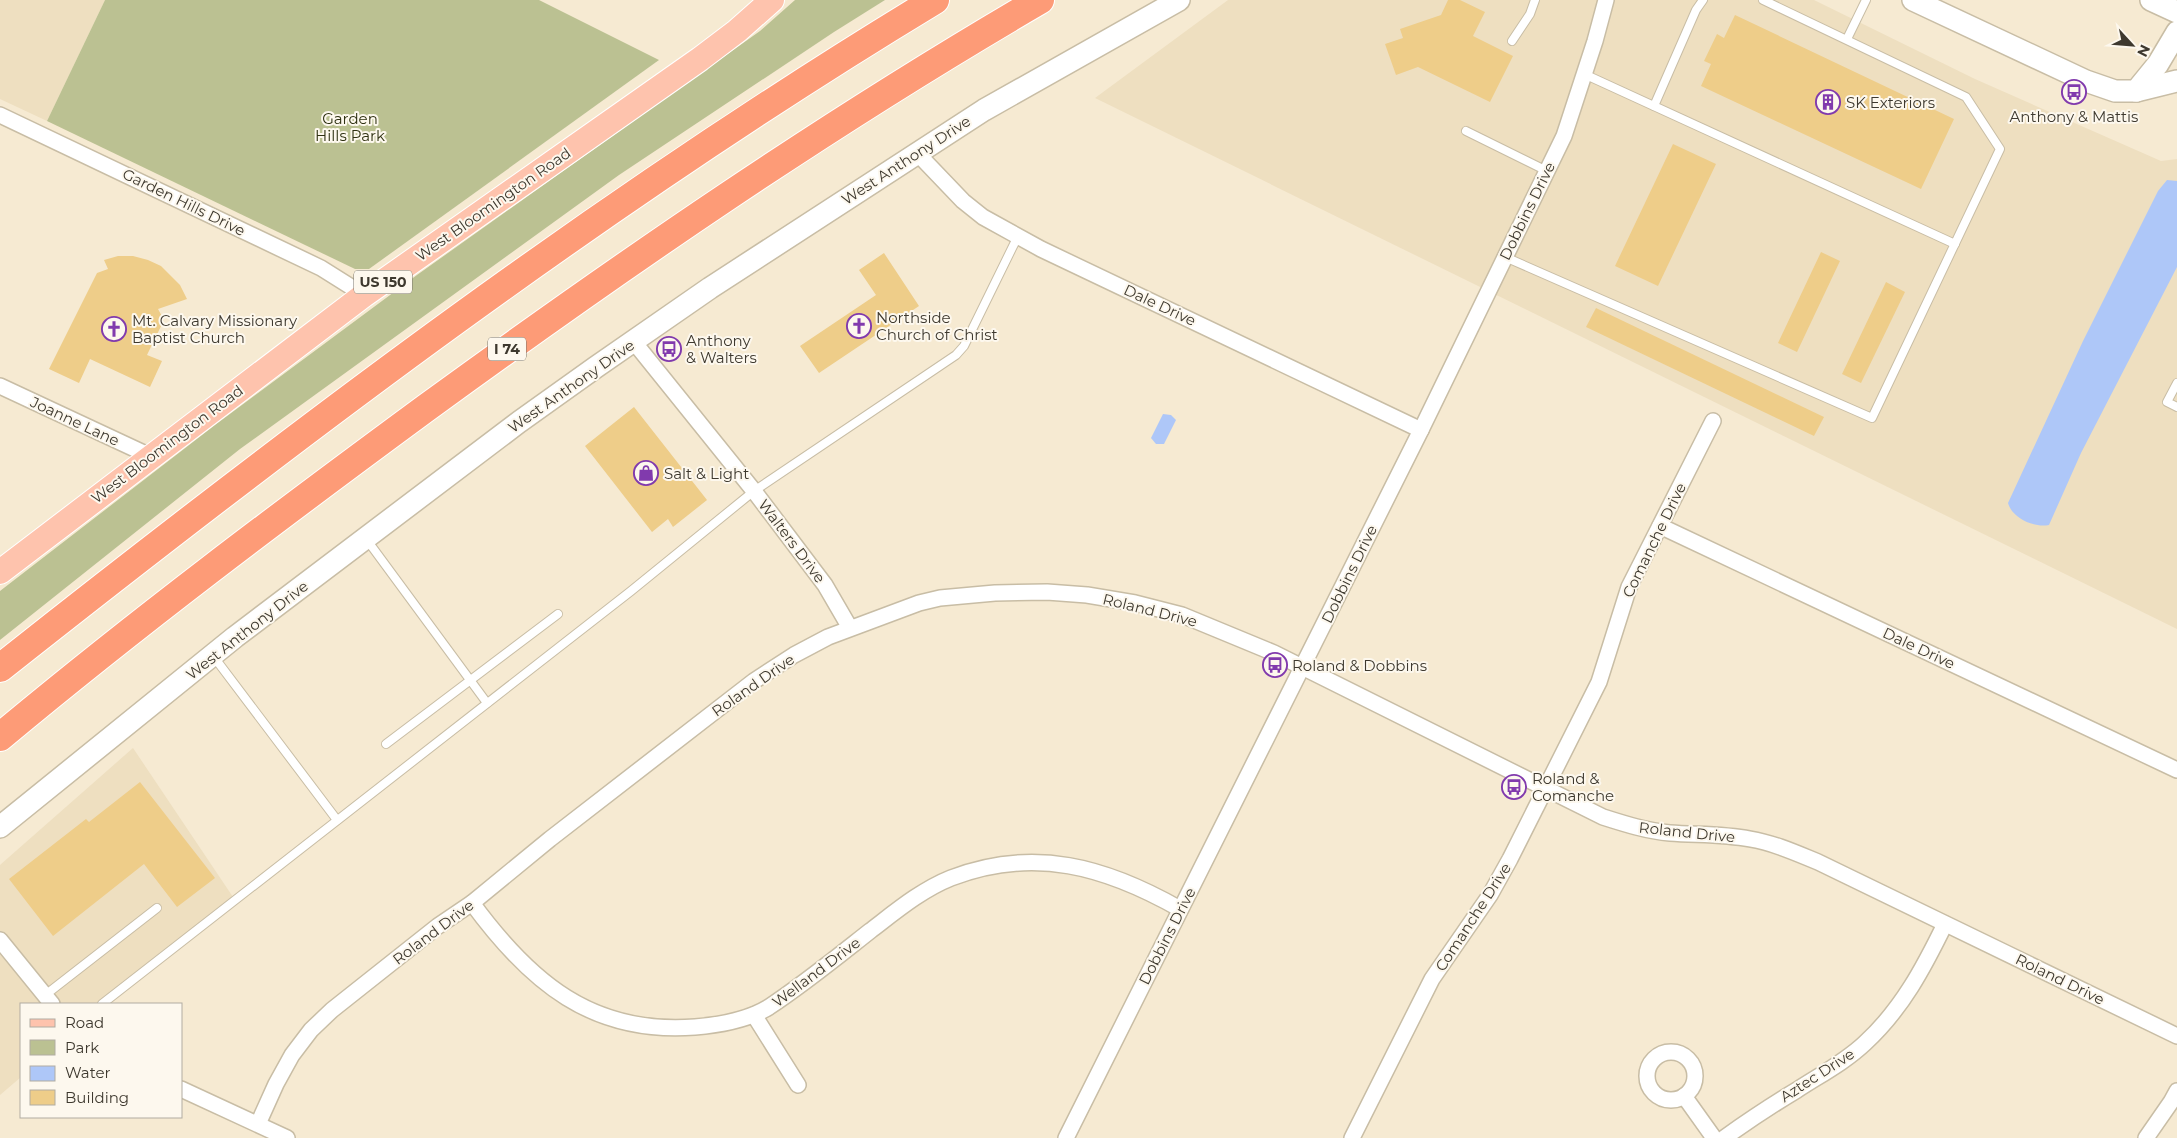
<svg xmlns="http://www.w3.org/2000/svg" width="2177" height="1138" font-family="Montserrat,sans-serif">
<style>
.built{fill:#eedfc0}
.green{fill:#bbc192}
.water{fill:#aec7f8}
.building{fill:#eecd89}
.lines{fill:none;stroke-linecap:round;stroke-linejoin:round}
.lane-casing{stroke:#c8bda5;stroke-width:10}
.street-casing{stroke:#c8bda5;stroke-width:18}
.secondary-casing{stroke:#c8bda5;stroke-width:24}
.primary-casing{stroke:#fff;stroke-width:26}
.highway-casing{stroke:#fff;stroke-width:30}
.lane{stroke:#fff;stroke-width:8}
.street{stroke:#fff;stroke-width:15}
.secondary{stroke:#fff;stroke-width:21}
.primary{stroke:#fec3ad;stroke-width:24}
.highway{stroke:#fd9b77;stroke-width:28}
.labels{text-anchor:middle;dominant-baseline:central;stroke-width:4;stroke-linejoin:round;paint-order:stroke}
.shield{fill:#fdf8ee;stroke:#777268;stroke-width:1}
.shield-label{font-size:14px;font-weight:bold;fill:#3e392f}
.poi-label{font-size:15px;fill:#3e392f;stroke:#fdf8ee;text-anchor:start}
.park-label{font-size:15px;fill:#2e3011;stroke:#fdf8ee}
.street-label{font-size:15px;fill:#3e392f;stroke:#fdf8ee}
</style>
<rect width="100%" height="100%" fill="#f6ead2"/>
<g class="built">
<polygon points="0,0 105,0 47,121 0,99"/>
<polygon points="1228,0 1814,0 1975,79 2161,161 2177,159 2177,629 1095,98"/>
<polygon points="133,748 233,897 107,1004 21,1004 21,1077 0,1095 0,865"/>
</g>
<g class="green">
<polygon points="105,0 539,0 659,60 369,269 355,269 47,121"/>
<polygon points="795,0 885,0 834,32 619,175 240,449 0,640 0,591 215,425 417,275 760,31"/>
</g>
<g class="water">
<path d="M2167,180L2177,181V267L2081,453L2049,525C2034,528 2012,518 2008,503L2083,341L2158,191Z"/>
<polygon points="1163,414 1171,415 1176,420 1164,444 1156,444 1151,438"/>
</g>
<g class="building">
<polygon points="1448,0 1460,0 1485,12 1473,36 1513,56 1490,102 1418,67 1396,75 1385,44 1403,38 1400,29 1441,15"/>
<polygon points="1735,15 1954,119 1921,189 1701,86 1711,64 1704,61 1717,34 1724,38"/>
<polygon points="1673,144 1716,164 1658,286 1615,266"/>
<polygon points="1821,252 1840,261 1797,352 1778,343"/>
<polygon points="884,253 919,306 819,373 800,346 876,295 859,270"/>
<polygon points="118,256 133,256 148,260 161,266 180,285 187,299 158,309 164,320 147,355 162,361 150,387 90,359 79,383 49,369 97,273 108,269 104,260"/>
<polygon points="1886,282 1905,292 1861,383 1842,374"/>
<polygon points="1596,308 1824,417 1814,436 1586,327"/>
<polygon points="634,407 707,500 673,527 668,519 652,532 585,446"/>
<polygon points="140,782 215,878 177,907 144,864 53,936 9,879 86,819 89,822"/>
</g>
<g class="lines">
<defs>
<g id="lane">
<polyline points="1847,39 1866,0"/>
<polyline points="1512,41 1530,14 1535,0"/>
<polyline points="1584,74 1955,244"/>
<polyline points="1654,106 1696,10 1703,0"/>
<polyline points="1466,131 1547,171"/>
<polyline points="1505,257 1872,418 2000,149 1966,97 1763,0"/>
<polyline points="2177,383 2167,402 2177,407"/>
<polyline points="367,540 487,703"/>
<polyline points="214,657 337,820"/>
<polyline points="386,744 558,614"/>
<polyline points="44,996 157,908"/>
<polyline points="102,1004 631,591 754,491 956,355 964,346 1018,236"/>
</g>
<g id="street">
<polyline points="0,115 321,268 364,295"/>
<polyline points="918,154 963,201 983,217 1041,249 1421,430"/>
<polyline points="634,342 754,491 825,585 850,628"/>
<polyline points="0,386 150,456"/>
<polyline points="1660,526 2177,770"/>
<path d="M472,903C530,982 592,1035 695,1027C719,1025 748,1020 769,1007C804,984 837,957 870,931C895,912 921,890 951,878C1034,846 1106,867 1180,909"/>
<polyline points="0,940 52,1004"/>
<polyline points="754,1015 798,1085"/>
<circle cx="1671" cy="1076" r="24"/>
<polyline points="181,1089 287,1138"/>
<polyline points="1684,1096 1714,1138"/>
<path d="M258,1124L276,1084L292,1055L311,1030L332,1010L438,926L472,903L550,839L754,681L794,655L828,637L919,603L940,598L995,593L1047,592L1087,595L1135,603L1182,615L1274,653L1603,817C1625,824 1647,831 1670,833C1697,835 1723,834 1750,839C1774,843 1796,853 1818,862L2177,1036"/>
<polyline points="1066,1138 1421,430 1564,136 1595,41 1606,0"/>
<polyline points="1352,1138 1432,979 1490,895 1510,859 1599,682 1629,587 1713,421"/>
<path d="M1724,1138C1748,1121 1772,1105 1797,1090C1820,1075 1845,1062 1865,1043C1902,1009 1924,967 1945,924"/>
<polyline points="2146,1138 2171,1102 2177,1091"/>
</g>
<g id="secondary">
<polyline points="1913,0 2086,81 2115,91 2136,91 2158,64 2177,32"/>
<polyline points="2151,0 2177,12"/>
<polyline points="2136,91 2177,81"/>
<polyline points="0,827 235,637 519,422 596,367 710,288 984,110 1179,0"/>
</g>
<polyline id="primary" points="0,572 364,295 700,59 737,31 772,0"/>
<g id="highway">
<path d="M0,668C301,430 606,199 935,0"/>
<path d="M0,737C138,622 282,514 426,408C625,263 827,124 1040,0"/>
</g>
</defs>
<use href="#lane" class="lane-casing"/>
<use href="#street" class="street-casing"/>
<use href="#secondary" class="secondary-casing"/>
<use href="#primary" class="primary-casing"/>
<use href="#highway" class="highway-casing"/>
<use href="#lane" class="lane"/>
<use href="#street" class="street"/>
<use href="#secondary" class="secondary"/>
<use href="#primary" class="primary"/>
<use href="#highway" class="highway"/>
</g>
<defs>
<symbol id="bus-ring" viewBox="-11 -11 22 22"><circle r="9.5" fill="#fdf8ee" stroke="#813aad" stroke-width="1.5"/><path d="M-5-6H5V4H4V6H2V4H-2V6H-4V4H-5ZM-3.5-4V0h7V-4ZM-3.5 1.2v1.5H-2V1.2ZM2 1.2v1.5H3.5V1.2Z" fill="#813aad"/></symbol>
<symbol id="building-ring" viewBox="-11 -11 22 22"><circle r="9.5" fill="#fdf8ee" stroke="#813aad" stroke-width="1.5"/><path d="M-4-6H4V6H1V3H-1V6H-4ZM-2.5-4.3h1.7v1.8h-1.7ZM.8-4.3h1.7v1.8H.8ZM-2.5-1h1.7V.8h-1.7ZM.8-1h1.7V.8H.8Z" fill="#813aad"/></symbol>
<symbol id="church-ring" viewBox="-11 -11 22 22"><circle r="9.5" fill="#fdf8ee" stroke="#813aad" stroke-width="1.5"/><path d="M-1.2-6h2.4v3.5h3.3v2.4h-3.3V6h-2.4V-.1h-3.3v-2.4h3.3Z" fill="#813aad"/></symbol>
<symbol id="shop-ring" viewBox="-11 -11 22 22"><circle r="9.5" fill="#fdf8ee" stroke="#813aad" stroke-width="1.5"/><path d="M-5-2.5h2.3a2.7 3.5 0 0 1 5.4 0H5L5.5 6h-11ZM-1.5-2.5h3a1.5 2.3 0 0 0-3 0Z" fill="#813aad"/></symbol>
</defs>
<g fill-rule="evenodd">
<use href="#bus-ring" x="2060" y="78" width="28" height="28"/>
<use href="#building-ring" x="1814" y="88" width="28" height="28"/>
<use href="#church-ring" x="845" y="312" width="28" height="28"/>
<use href="#church-ring" x="100" y="315" width="28" height="28"/>
<use href="#bus-ring" x="655" y="335" width="28" height="28"/>
<use href="#shop-ring" x="632" y="459" width="28" height="28"/>
<use href="#bus-ring" x="1261" y="651" width="28" height="28"/>
<use href="#bus-ring" x="1500" y="773" width="28" height="28"/>
</g>
<g class="labels">
<g class="shield">
<rect x="354" y="270.5" width="58" height="23" rx="4"/>
<rect x="488" y="337.5" width="38" height="23" rx="4"/>
</g>
<g class="shield-label">
<text x="383" y="282">US 150</text>
<text x="507" y="349">I 74</text>
</g>
<g class="poi-label">
<text x="1846" y="102">SK Exteriors</text>
<text x="2074" y="116" text-anchor="middle">Anthony &amp; Mattis</text>
<text x="876" y="317">Northside<tspan x="876" dy="17">Church of Christ</tspan></text>
<text x="132" y="320">Mt. Calvary Missionary<tspan x="132" dy="17">Baptist Church</tspan></text>
<text x="686" y="340">Anthony<tspan x="686" dy="17">&amp; Walters</tspan></text>
<text x="664" y="473">Salt &amp; Light</text>
<text x="1292" y="665">Roland &amp; Dobbins</text>
<text x="1532" y="778">Roland &amp;<tspan x="1532" dy="17">Comanche</tspan></text>
</g>
<g class="park-label">
<text x="350" y="118">Garden<tspan x="350" dy="17">Hills Park</tspan></text>
</g>
<g class="street-label">
<text transform="translate(906 160) rotate(-33)">West Anthony Drive</text>
<text transform="translate(184 202) rotate(26)">Garden Hills Drive</text>
<text transform="translate(493 204) rotate(-35)">West Bloomington Road</text>
<text transform="translate(1527 211) rotate(-64)">Dobbins Drive</text>
<text transform="translate(1160 305) rotate(25)">Dale Drive</text>
<text transform="translate(571 386) rotate(-35)">West Anthony Drive</text>
<text transform="translate(75 421) rotate(25)">Joanne Lane</text>
<text transform="translate(167 444) rotate(-37)">West Bloomington Road</text>
<text transform="translate(1654 540) rotate(-64)">Comanche Drive</text>
<text transform="translate(792 541) rotate(53)">Walters Drive</text>
<text transform="translate(1349 574) rotate(-64)">Dobbins Drive</text>
<text transform="translate(1150 610) rotate(14)">Roland Drive</text>
<text transform="translate(247 630) rotate(-38)">West Anthony Drive</text>
<text transform="translate(1919 648) rotate(25)">Dale Drive</text>
<text transform="translate(753 685) rotate(-35)">Roland Drive</text>
<text transform="translate(1687 832) rotate(6)">Roland Drive</text>
<text transform="translate(1473 917) rotate(-57)">Comanche Drive</text>
<text transform="translate(433 932) rotate(-37)">Roland Drive</text>
<text transform="translate(1167 936) rotate(-63)">Dobbins Drive</text>
<text transform="translate(816 972) rotate(-37)">Welland Drive</text>
<text transform="translate(2060 979) rotate(26)">Roland Drive</text>
<text transform="translate(1817 1075) rotate(-33)">Aztec Drive</text>
</g>
</g>
<rect x="20" y="1003" width="162" height="115" fill="#fdf8ee" stroke="#b1aca2"/>
<rect x="30" y="1019" width="25" height="8" fill="#fec3ad" stroke="#b1aca2"/>
<text x="65" y="1028" font-size="15" fill="#3e392f">Road</text>
<rect x="30" y="1040" width="25" height="15" fill="#bbc192" stroke="#b1aca2"/>
<text x="65" y="1053" font-size="15" fill="#3e392f">Park</text>
<rect x="30" y="1066" width="25" height="15" fill="#aec7f8" stroke="#b1aca2"/>
<text x="65" y="1078" font-size="15" fill="#3e392f">Water</text>
<rect x="30" y="1090" width="25" height="15" fill="#eecd89" stroke="#b1aca2"/>
<text x="65" y="1103" font-size="15" fill="#3e392f">Building</text>
<g transform="translate(2132 45) rotate(116)" stroke="#fdf8ee" stroke-width="4" paint-order="stroke">
<path d="M0-4L9 19L0 12L-9 19Z" fill="#3e392f"/>
<text y="-8" font-size="14" font-weight="bold" text-anchor="middle" fill="#3e392f">N</text>
</g>
</svg>
